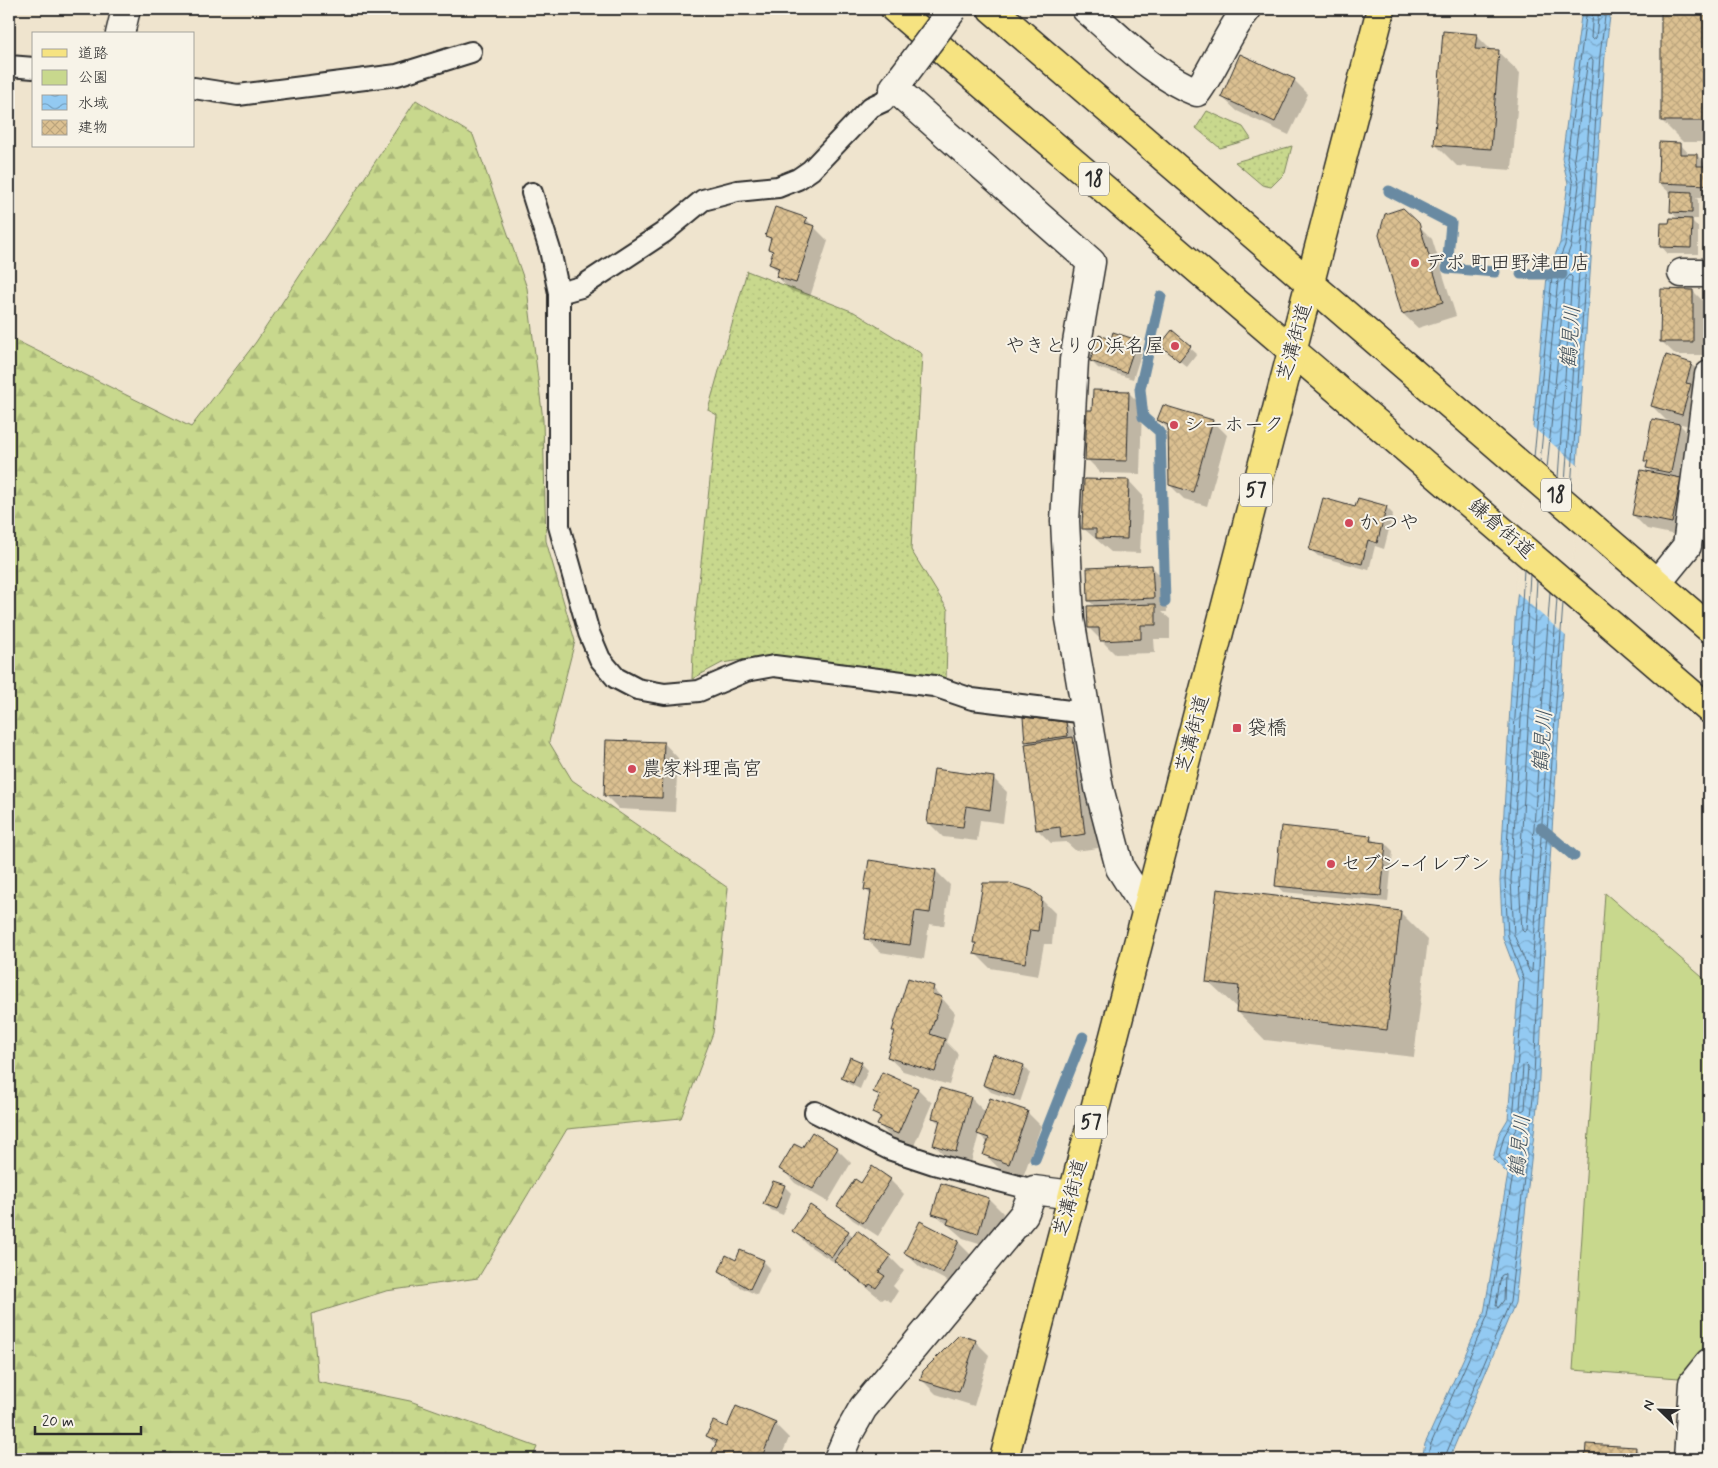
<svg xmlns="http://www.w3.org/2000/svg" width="1718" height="1468" font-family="Mynerve,'Klee One',sans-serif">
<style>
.grass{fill:url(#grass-dots);stroke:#7a825c}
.forest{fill:url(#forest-firs);stroke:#7a825c}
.park{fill:#c8d88d;stroke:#7a825c}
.water{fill:url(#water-waves);stroke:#698aa2}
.pier{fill:#efe4ce}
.shadow{fill:#0003}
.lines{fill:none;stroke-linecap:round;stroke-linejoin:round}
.shore{stroke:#556b7b;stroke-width:1}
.stream{stroke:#698aa2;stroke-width:11}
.building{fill:url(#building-cross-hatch);stroke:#2b2b2b}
.lane-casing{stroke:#2b2b2b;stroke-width:24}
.street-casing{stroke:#2b2b2b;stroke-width:31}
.primary-casing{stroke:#2b2b2b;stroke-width:31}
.lane{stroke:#f7f3e8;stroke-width:20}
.street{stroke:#f7f3e8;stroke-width:28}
.primary{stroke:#f6e381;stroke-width:28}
.street-bridge-casing{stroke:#2b2b2b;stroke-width:31;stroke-linecap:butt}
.street-bridge{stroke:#f7f3e8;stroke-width:28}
.poi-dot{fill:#d1495b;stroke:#f7f3e8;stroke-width:2}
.labels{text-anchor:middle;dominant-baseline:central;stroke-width:4;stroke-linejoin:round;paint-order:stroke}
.shield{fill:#f7f3e8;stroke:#686764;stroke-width:1}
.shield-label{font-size:19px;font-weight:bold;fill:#2b2b2b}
.poi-label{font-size:20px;fill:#2b2b2b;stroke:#f7f3e8;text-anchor:start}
.street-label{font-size:20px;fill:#2b2b2b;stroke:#f7f3e8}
.water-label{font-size:21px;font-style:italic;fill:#45535d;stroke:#f7f3e8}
</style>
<defs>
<pattern id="grass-dots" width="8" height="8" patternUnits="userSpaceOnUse" patternTransform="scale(1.25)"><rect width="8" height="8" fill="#c8d88d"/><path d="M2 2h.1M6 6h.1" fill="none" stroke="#acba7a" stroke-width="1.8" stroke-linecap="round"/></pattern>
<pattern id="forest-firs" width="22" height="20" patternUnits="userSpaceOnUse" patternTransform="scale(1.25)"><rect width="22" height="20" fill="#c8d88d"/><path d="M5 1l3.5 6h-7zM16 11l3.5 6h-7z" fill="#acba7a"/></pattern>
<pattern id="water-waves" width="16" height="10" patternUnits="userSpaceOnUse" patternTransform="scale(1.25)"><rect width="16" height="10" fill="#93caf2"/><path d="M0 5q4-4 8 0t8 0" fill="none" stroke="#78a4c4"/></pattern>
<pattern id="building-cross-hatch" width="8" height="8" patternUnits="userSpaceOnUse" patternTransform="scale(1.25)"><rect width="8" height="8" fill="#dbc091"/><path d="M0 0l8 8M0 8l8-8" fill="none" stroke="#bca57d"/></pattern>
</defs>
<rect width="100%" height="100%" fill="#efe4ce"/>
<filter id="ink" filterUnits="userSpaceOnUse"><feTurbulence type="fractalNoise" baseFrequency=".02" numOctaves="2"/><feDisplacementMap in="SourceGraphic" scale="10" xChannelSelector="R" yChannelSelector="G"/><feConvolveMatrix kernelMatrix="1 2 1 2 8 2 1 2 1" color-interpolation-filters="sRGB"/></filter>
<g filter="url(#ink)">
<g class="grass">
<polygon points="1207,111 1243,127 1251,139 1220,148 1196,128"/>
<polygon points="1292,146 1285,173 1271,187 1262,185 1235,162"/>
<polygon points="747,271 854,312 922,354 911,550 948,610 946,679 768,656 722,663 692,679 694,628 717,415 708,410"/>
</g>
<polygon class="forest" points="416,100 473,135 527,288 543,420 546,541 575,641 549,742 572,780 728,888 713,1033 681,1118 567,1129 478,1278 386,1291 312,1314 318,1382 410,1401 537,1447 532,1459 9,1459 9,337 191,427 256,342"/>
<polygon class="park" points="1605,893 1709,983 1709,1342 1679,1378 1573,1370"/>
<polygon class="water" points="1582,9 1611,9 1605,55 1547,904 1538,1098 1515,1303 1449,1459 1422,1459 1425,1444 1484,1313 1508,1174 1493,1159 1499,1134 1508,1119 1519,980 1503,938 1500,881 1515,620 1547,276 1560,243 1568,183 1562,158"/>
<polygon class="pier" points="1530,425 1580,467 1568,638 1515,591"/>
<g class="shadow">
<polygon points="1662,9 1709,9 1709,142 1683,142 1662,121"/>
<polygon points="1476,35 1492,51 1498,52 1520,73 1512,170 1457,166 1436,145"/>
<polygon points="1294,80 1308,94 1289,135 1237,111 1222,97"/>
<polygon points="1680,144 1690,155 1697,155 1709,168 1709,198 1696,198 1698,200 1698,219 1690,219 1698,227 1698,254 1668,254 1662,247 1670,225 1679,220 1671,211 1672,195 1659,183"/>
<polygon points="1403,210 1432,239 1456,316 1418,328 1403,314 1380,235"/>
<polygon points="806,219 828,241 810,297 791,291 777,276 779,272 770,264 774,253 769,248 772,241 767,236"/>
<polygon points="1693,291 1707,305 1706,355 1676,355 1661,341"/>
<polygon points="1172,332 1197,354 1187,367 1161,345"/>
<polygon points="1112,341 1136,341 1143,348 1133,379 1098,368 1091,361"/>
<polygon points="1691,364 1706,378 1696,428 1678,423 1694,439 1686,537 1647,529 1633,515 1654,474 1648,468 1648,464 1645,460 1673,422 1666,420 1652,406"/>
<polygon points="1128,392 1142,406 1140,474 1101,473 1087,459"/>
<polygon points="1158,419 1213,421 1227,435 1207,506 1184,499 1170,485 1169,430"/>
<polygon points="1129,481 1143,496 1140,553 1111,552 1083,528"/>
<polygon points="1386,507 1393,514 1384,549 1375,546 1369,570 1318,556 1311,550 1356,508"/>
<polygon points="1152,567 1166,581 1167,612 1162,612 1170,619 1170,639 1154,639 1155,653 1115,654 1089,628 1096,607 1089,601"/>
<polygon points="1066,723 1073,730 1074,740 1086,753 1098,848 1076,851 1066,842 1051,843 1037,829 1030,744 1027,741"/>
<polygon points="664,743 678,758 675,812 619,809 605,795"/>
<polygon points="993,778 1007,792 1003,823 980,820 977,841 943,837 929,823"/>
<polygon points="1370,837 1376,843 1386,844 1393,851 1388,902 1283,892 1276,885"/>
<polygon points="936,871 950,885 944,926 929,924 924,959 880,952 866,938 872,896 866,890"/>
<polygon points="1041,899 1055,913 1052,944 1044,944 1038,976 990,968 976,954 977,945 974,942"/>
<polygon points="1400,912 1428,940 1414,1057 1265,1040 1238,1012 1238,1009 1208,981"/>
<polygon points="933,988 955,1013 946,1042 958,1054 949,1085 903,1071 888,1057 896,1033 893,1030"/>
<polygon points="861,1063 868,1070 860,1089 849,1084 843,1077"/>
<polygon points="1024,1066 1030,1073 1020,1102 991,1092 984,1085"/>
<polygon points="918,1089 932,1103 913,1148 893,1139 879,1125 881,1120 873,1112 880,1097 874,1091"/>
<polygon points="941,1090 971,1098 986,1113 1027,1112 1041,1126 1023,1177 999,1168 984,1154 988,1143 979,1134 970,1166 949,1159 934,1145 940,1124 933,1118"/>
<polygon points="837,1149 851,1163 828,1202 795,1183 781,1168 802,1150"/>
<polygon points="890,1180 904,1194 878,1236 853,1220 839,1206 862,1185"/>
<polygon points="942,1185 989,1199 1003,1213 992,1247 963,1238 934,1213"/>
<polygon points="784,1186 791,1193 783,1215 771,1210 765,1203"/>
<polygon points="794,1231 848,1232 854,1237 857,1232 890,1257 904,1271 893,1286 898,1291 891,1302 885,1298 882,1300 840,1266 808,1245"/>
<polygon points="958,1242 972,1256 957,1286 920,1267 905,1253"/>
<polygon points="736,1261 763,1261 770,1268 757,1295 736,1285 720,1271"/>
<polygon points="975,1341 989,1355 974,1406 936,1394 922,1380"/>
<polygon points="775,1424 789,1438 780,1459 710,1459 717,1445 707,1436 728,1429"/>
<polygon points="1588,1446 1635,1448 1647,1459 1587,1459"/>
</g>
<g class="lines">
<g class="shore">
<polyline points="1593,9 1591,38 1593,40 1596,38 1599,9"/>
<polyline points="1534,457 1552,277 1565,245 1573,184 1567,158 1587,9"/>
<polyline points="1540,462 1558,279 1571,246 1579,185 1574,158 1588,60 1591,58 1593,61 1565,484"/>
<polyline points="1547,469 1565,281 1570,275 1572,277 1558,478"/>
<polyline points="1571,489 1600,55 1606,9"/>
<polyline points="1530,575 1511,880 1514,935 1530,973 1532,971 1557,598"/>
<polyline points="1537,581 1519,880 1522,930 1524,932 1527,930 1550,592"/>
<polygon points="1526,1064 1528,1066 1525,1109 1522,1111 1520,1109 1523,1066"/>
<polygon points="1521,1122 1523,1125 1519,1164 1516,1165 1506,1154 1510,1139"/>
<polygon points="1505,1274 1504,1300 1498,1308 1496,1305 1501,1276"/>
<polyline points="1427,1459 1430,1446 1488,1315 1513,1175 1499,1156 1504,1136 1513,1120 1524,980 1508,936 1505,880 1524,570"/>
<polyline points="1444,1459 1510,1302 1533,1098 1542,903 1563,603"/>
</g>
<g class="stream">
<polyline points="1389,191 1451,223 1447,268 1495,272"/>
<polyline points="1521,274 1562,274"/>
<polyline points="1161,296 1140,389 1143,417 1160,432 1165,602"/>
<polyline points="1541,828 1574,856"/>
<polyline points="1035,1159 1083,1037"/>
</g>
</g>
<g class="building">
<rect x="1661" y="9" width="48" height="112"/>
<polygon points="1443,31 1477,34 1475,49 1499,50 1491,149 1434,145"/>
<polygon points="1240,54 1295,79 1275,122 1221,97"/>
<polygon points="1659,142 1680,143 1680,154 1697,154 1697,166 1709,166 1709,185 1658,183"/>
<polygon points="1671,191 1692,192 1692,213 1670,212"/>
<polygon points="775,207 807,218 805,223 815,226 796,283 776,277 779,268 769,264 773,251 768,249 771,238 765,236"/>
<polygon points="1403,208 1419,223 1443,302 1402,314 1379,235 1385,214"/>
<polygon points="1670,218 1692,219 1691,248 1660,247 1661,223 1669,223"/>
<polygon points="1661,289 1693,290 1693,342 1660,342"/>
<polygon points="1172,330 1191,346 1179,361 1160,345"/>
<polygon points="1113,332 1137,340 1126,373 1090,361 1099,335 1111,339"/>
<polygon points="1666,355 1692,363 1686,383 1691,384 1682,415 1651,406"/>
<polygon points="1093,390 1129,391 1127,461 1085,460 1087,410 1092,410"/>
<polygon points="1163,405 1213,420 1193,492 1169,485 1168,425 1157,420"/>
<polygon points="1652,419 1680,424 1671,473 1646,468 1648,461 1644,461"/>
<polygon points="1641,470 1681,478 1672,523 1632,515"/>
<polygon points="1084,479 1129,480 1127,539 1096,538 1096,529 1082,529"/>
<polygon points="1323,498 1355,507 1358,498 1387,506 1377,543 1368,540 1362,564 1309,550"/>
<polygon points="1152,565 1154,598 1088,601 1087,568"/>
<polygon points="1156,604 1156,625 1141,625 1141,639 1100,641 1099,628 1088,628 1087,606"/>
<polygon points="1023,717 1066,722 1068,736 1025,742"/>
<polygon points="1073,737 1085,834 1061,838 1060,827 1036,830 1025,744"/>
<polygon points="606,740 664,742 662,798 604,796"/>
<polygon points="934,769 994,777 990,810 966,806 963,827 927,823"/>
<polygon points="1281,826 1371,836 1370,841 1386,843 1381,896 1275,886"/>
<polygon points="869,860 936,870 930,913 915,911 910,945 864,939 871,891 864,890"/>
<polygon points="983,883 1009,883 1032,890 1042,898 1038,931 1030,930 1025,963 974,954 976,943 973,943"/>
<polygon points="1217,889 1401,911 1387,1030 1236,1012 1239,986 1206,982"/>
<polygon points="908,978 934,986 932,994 942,997 930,1034 945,1039 935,1072 887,1057 895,1031 892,1031"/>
<polygon points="993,1054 1024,1065 1014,1096 983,1085"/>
<polygon points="850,1057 862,1062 853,1083 841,1078"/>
<polygon points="882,1072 918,1088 898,1134 877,1125 881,1117 872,1113 880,1095 873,1092"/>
<polygon points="940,1088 971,1097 956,1152 933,1145 940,1120 932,1118"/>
<polygon points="990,1098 1028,1111 1009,1164 983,1155 989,1138 977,1134"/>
<polygon points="812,1132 838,1148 813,1189 779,1169 794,1144 802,1148"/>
<polygon points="872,1166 891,1179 863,1223 837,1206 855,1179 861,1183"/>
<polygon points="773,1181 785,1185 776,1209 763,1204"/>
<polygon points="941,1183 989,1198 978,1234 947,1224 949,1219 932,1214"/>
<polygon points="810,1205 849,1231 832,1257 792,1231"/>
<polygon points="920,1221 959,1241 943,1273 904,1253"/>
<polygon points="857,1230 891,1256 879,1272 885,1276 876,1288 870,1284 868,1287 834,1261"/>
<polygon points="740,1250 764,1260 750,1289 719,1271 726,1255 736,1260"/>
<polygon points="959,1335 976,1340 959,1392 920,1380 923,1371"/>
<polygon points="736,1406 776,1423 761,1459 709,1459 717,1441 706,1436 713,1421 727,1427"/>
<polygon points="1586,1444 1636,1447 1635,1459 1585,1459"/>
</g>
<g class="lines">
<defs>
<g id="lane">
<polyline points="9,66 34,68"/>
<polyline points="194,88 238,95 397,75 471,52"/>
<polyline points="532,193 550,250 559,293 559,526 589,633 600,659 616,678 637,689 665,694 699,691 746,671 774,666 934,686 972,699 1086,713"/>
<polyline points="559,293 581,287 663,233 703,200 737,191 778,187 798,179 811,170 871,107 884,101 894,88"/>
<polyline points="815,1112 889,1149 934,1164 1034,1190"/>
</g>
<g id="street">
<path d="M1086,9C1120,38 1155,76 1197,92C1216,66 1227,33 1247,9"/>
<polyline points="120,34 126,9"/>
<polyline points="903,76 894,88 1091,262 1074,360 1065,521 1070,619 1099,788 1120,868 1146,909"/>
<polyline points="1682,273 1709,273"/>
<polyline points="1657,583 1687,546 1709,375"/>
<polyline points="838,1459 849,1433 863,1408 1024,1214 1034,1190 1072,1195"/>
<polyline points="1688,1459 1693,1383 1709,1363"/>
</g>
<g id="primary">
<polyline points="895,9 1709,709"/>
<polyline points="992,9 1709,628"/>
<polyline points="1004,1459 1381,9"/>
</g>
</defs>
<use href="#lane" class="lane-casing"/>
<use href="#street" class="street-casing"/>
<use href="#primary" class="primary-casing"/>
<use href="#lane" class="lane"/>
<use href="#street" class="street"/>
<use href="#primary" class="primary"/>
<defs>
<polyline id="street-bridge" points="903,76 953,9"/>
</defs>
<use href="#street-bridge" class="street-bridge-casing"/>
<use href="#street-bridge" class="street-bridge"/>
</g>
</g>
<g class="poi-dot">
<circle cx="1415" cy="263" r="5"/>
<circle cx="1175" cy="346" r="5"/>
<circle cx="1174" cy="425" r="5"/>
<circle cx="1349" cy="523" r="5"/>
<rect x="1232" y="723" width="10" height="10" rx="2.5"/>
<circle cx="632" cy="769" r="5"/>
<circle cx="1331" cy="864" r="5"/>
</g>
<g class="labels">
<g class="shield">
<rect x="1079" y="162.5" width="30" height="33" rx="4"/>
<rect x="1240" y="473.5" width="32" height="33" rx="4"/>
<rect x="1541" y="478.5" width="30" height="33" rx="4"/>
<rect x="1075" y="1105.5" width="32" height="33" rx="4"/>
</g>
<g class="shield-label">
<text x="1094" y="179">18</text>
<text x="1256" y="490">57</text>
<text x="1556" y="495">18</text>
<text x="1091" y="1122">57</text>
</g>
<g class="poi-label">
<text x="1425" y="263">デポ 町田野津田店</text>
<text x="1165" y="346" text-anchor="end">やきとりの浜名屋</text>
<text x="1184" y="425">シーホーク</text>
<text x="1359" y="523">かつや</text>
<text x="1247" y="728">袋橋</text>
<text x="642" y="769">農家料理高宮</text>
<text x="1341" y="864">セブン-イレブン</text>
</g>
<g class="street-label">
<text transform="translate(1295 342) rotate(-74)">芝溝街道</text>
<text transform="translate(1501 529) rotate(41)">鎌倉街道</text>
<text transform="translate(1193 734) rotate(-75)">芝溝街道</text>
<text transform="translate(1071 1198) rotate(-75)">芝溝街道</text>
</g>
<g class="water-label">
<text transform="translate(1571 337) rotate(-86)">鶴見川</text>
<text transform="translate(1543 741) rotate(-86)">鶴見川</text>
<text transform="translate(1520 1146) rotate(-84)">鶴見川</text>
</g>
</g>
<rect width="1718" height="1468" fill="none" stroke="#f7f3e8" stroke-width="30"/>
<rect x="15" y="15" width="1688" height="1438" fill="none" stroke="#2b2b2b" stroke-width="2" filter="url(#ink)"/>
<rect x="32" y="32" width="162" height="115" fill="#f7f3e8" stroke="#a5a39c"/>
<rect x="42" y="49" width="25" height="8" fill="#f6e381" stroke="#a5a39c"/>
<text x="78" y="58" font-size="15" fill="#2b2b2b">道路</text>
<rect x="42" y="70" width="25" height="15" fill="#c8d88d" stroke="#a5a39c"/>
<text x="78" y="82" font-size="15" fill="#2b2b2b">公園</text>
<rect x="42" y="95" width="25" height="15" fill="url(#water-waves)" stroke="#a5a39c"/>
<text x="78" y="108" font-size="15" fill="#2b2b2b">水域</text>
<rect x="42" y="120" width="25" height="15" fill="url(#building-cross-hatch)" stroke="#a5a39c"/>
<text x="78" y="132" font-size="15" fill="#2b2b2b">建物</text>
<g transform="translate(1660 1410) rotate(293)" stroke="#f7f3e8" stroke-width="4" paint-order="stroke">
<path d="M0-4L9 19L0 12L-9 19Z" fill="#2b2b2b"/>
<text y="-8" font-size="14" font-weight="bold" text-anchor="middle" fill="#2b2b2b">N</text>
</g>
<path d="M35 1426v8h106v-8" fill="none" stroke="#2b2b2b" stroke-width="2.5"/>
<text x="42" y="1426" font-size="15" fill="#2b2b2b" stroke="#f7f3e8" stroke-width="4" paint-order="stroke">20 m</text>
</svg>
